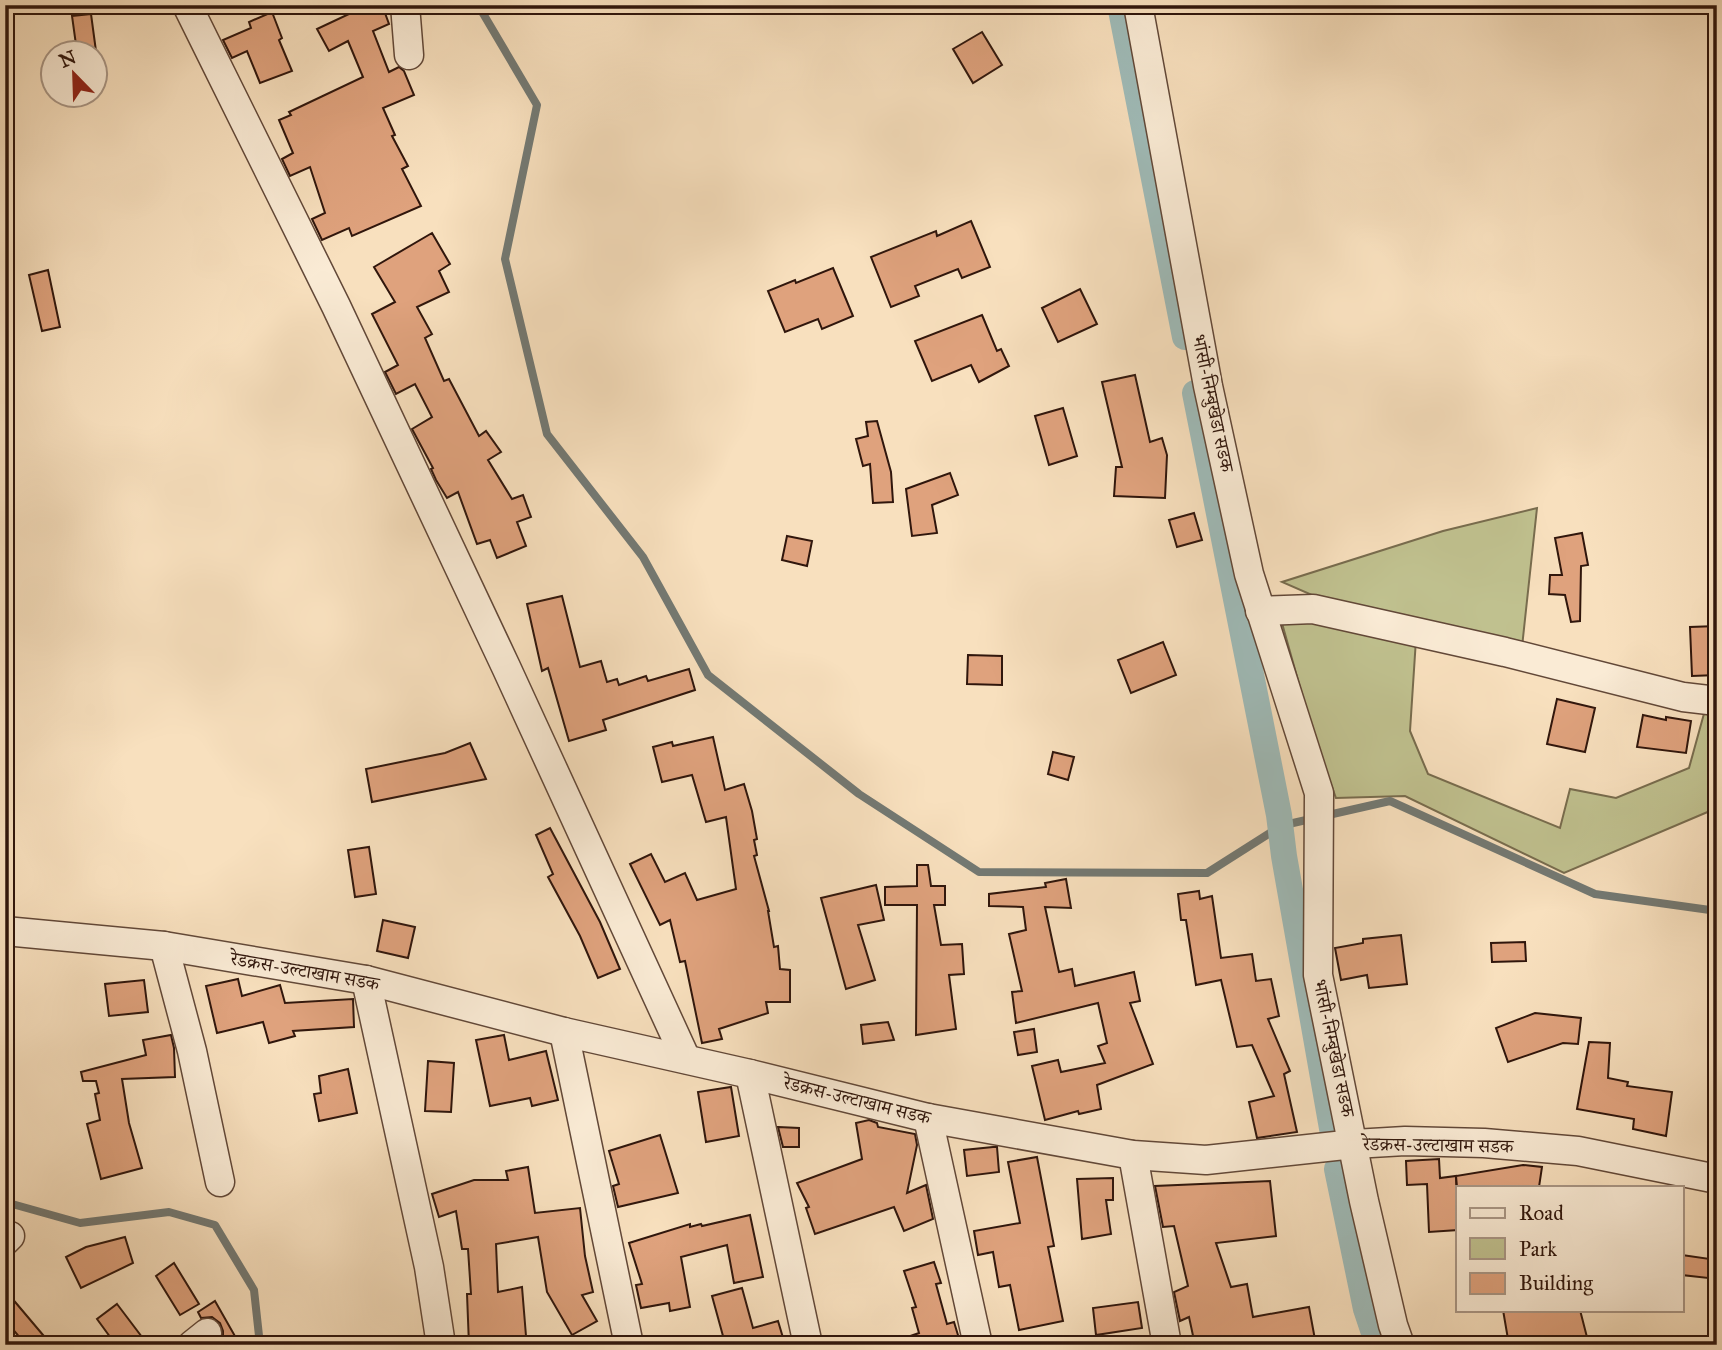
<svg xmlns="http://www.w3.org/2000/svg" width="1722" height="1350" font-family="'IM FELL Great Primer','Noto Serif Devanagari',serif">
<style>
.green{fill:#c0c18f;stroke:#786c4e;stroke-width:2}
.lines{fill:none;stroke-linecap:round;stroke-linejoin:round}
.stream{stroke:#737973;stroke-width:8}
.canal{stroke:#9fbbb8;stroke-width:26}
.building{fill:#dfa27d;stroke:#30160c;stroke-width:2}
.street-casing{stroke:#624838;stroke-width:31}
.street{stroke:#faebd5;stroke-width:28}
.labels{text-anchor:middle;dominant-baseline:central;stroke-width:5;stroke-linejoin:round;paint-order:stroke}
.street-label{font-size:19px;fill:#30160c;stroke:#faebd5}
</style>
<rect width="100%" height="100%" fill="#f8e0be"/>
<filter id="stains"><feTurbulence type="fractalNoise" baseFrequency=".00286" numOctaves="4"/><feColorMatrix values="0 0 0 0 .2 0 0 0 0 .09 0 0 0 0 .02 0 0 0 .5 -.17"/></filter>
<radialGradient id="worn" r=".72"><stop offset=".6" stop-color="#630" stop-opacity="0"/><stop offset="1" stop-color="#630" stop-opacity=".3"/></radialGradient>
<g class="green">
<polygon points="1537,508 1522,647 1344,609 1282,582 1443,531"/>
<polygon points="1280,616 1416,639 1410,731 1428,774 1560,828 1570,789 1616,798 1689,768 1705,710 1717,710 1717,808 1564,873 1405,796 1336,798 1315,741"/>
</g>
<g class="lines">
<g class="stream">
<polyline points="478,5 537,105 505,259 547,434 643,557 708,675 859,794 979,872 1207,873 1270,833 1293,823 1390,801 1595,894 1717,911"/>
<polyline points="5,1202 80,1223 169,1212 215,1225 254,1290 260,1345"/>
</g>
<g class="canal">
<polyline points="1120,5 1185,337"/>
<polyline points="1195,393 1279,815 1284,856 1333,1134"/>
<polyline points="1337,1169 1366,1309 1378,1345"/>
</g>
</g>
<g class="building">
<polygon points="368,5 382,5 389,24 373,31 389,72 399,67 404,71 414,95 383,108 395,135 392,136 408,166 402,169 421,206 352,236 349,228 322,240 312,219 325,213 310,167 290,176 282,159 293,153 279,120 291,115 289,112 363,77 348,41 329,51 317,29"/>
<polygon points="272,12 282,38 279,40 292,71 260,83 247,51 232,58 223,40 251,28 249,22"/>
<polygon points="91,14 100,81 94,82 94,52 77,52 72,16"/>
<polygon points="982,32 1002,65 973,83 953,49"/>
<polygon points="971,221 990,267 962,278 958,269 915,286 919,296 891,307 871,257 936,231 937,236"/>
<polygon points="432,233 450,264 439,271 449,292 417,307 432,334 425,338 444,381 449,379 479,436 486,431 501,452 488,460 512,499 523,495 531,517 517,522 526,546 497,558 490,540 477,544 458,492 447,498 436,480 431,469 433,468 412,429 432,417 415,384 396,394 385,372 398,365 372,314 395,302 374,267"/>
<polygon points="833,268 853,316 822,329 818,319 785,332 768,291 795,280 796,283"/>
<polygon points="48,270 60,327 42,331 29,275"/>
<polygon points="1080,289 1097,324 1058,342 1042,308"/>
<polygon points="982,315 997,351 1001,349 1009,366 979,382 971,365 932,381 915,341"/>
<polygon points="1135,375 1150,442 1162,438 1167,455 1165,498 1114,496 1116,467 1122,467 1102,382"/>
<polygon points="1063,408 1077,456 1049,465 1035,416"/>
<polygon points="877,421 891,472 893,502 873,503 870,464 863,466 856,439 868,436 866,422"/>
<polygon points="950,473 958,495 932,505 937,533 912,536 906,489"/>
<polygon points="1194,513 1202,540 1177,547 1169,520"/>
<polygon points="1582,533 1588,565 1581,566 1580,621 1571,622 1565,595 1549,594 1550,575 1562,575 1555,538"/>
<polygon points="787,536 812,541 807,566 782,560"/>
<polygon points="562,596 580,667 601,661 607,682 617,679 619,685 646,676 648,681 689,669 695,690 603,720 606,730 569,741 548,668 542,671 527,604"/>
<polygon points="1717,626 1717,675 1692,676 1690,627"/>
<polygon points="1163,642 1176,675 1131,693 1118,660"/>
<polygon points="968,655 1002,656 1002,685 967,684"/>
<polygon points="1557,699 1595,708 1585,752 1547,744"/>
<polygon points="1643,715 1666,720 1666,717 1691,721 1686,753 1637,747"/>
<polygon points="713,737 725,790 744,784 752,811 757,839 754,840 757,855 754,856 769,911 768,911 774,947 778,946 780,969 790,970 790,1002 766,1002 768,1013 719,1029 722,1039 702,1043 685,961 680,962 670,920 660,925 630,864 651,854 665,882 685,873 697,900 736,889 726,817 706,822 692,775 662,782 653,747 672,742 673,746"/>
<polygon points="470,743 486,779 372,802 366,769 445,753"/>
<polygon points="1053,752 1074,757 1068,780 1048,774"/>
<polygon points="550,828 600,922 620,969 598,978 580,936 548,877 553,874 536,835"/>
<polygon points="369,847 376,894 355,897 348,850"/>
<polygon points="917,865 928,865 931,886 945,886 945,905 934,905 941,945 962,944 964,974 949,975 956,1029 916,1035 917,905 885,905 885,887 917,886"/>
<polygon points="1066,879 1071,908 1045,907 1059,972 1072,969 1075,986 1134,972 1140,1001 1130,1003 1153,1064 1097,1085 1101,1109 1079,1114 1078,1111 1045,1120 1032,1066 1058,1060 1061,1072 1105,1063 1098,1046 1107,1043 1098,1003 1016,1023 1012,992 1022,991 1009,934 1026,930 1023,907 989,906 989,894 1046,887 1045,883"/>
<polygon points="876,885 884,920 858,925 875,980 846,989 821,898"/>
<polygon points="1199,891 1200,899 1212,896 1221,958 1252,954 1256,981 1271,979 1279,1016 1268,1019 1290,1071 1284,1074 1297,1132 1257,1138 1249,1102 1274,1096 1252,1045 1237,1047 1221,980 1196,985 1186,920 1181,920 1178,894"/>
<polygon points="383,920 415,927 408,958 377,951"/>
<polygon points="1401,935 1407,984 1369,988 1367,975 1341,980 1335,948 1363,943 1363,939"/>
<polygon points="1525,942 1526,961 1492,962 1491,943"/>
<polygon points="238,979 242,996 280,985 285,1003 353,999 354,1027 293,1031 295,1036 269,1043 263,1022 217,1033 206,986"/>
<polygon points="144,980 148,1012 109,1016 105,984"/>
<polygon points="1535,1013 1581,1018 1578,1044 1563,1043 1508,1062 1496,1028"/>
<polygon points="888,1022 894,1040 863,1044 861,1025"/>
<polygon points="1034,1029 1037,1052 1018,1055 1014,1032"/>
<polygon points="171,1035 174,1048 175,1077 122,1079 129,1123 142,1168 101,1179 87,1124 100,1120 95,1094 99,1093 96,1081 83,1081 81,1072 146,1055 143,1040"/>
<polygon points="504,1035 509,1060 546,1051 558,1100 532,1106 530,1098 490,1106 476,1040"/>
<polygon points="1589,1042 1610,1043 1608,1078 1628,1082 1627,1086 1672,1092 1666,1136 1633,1129 1634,1119 1577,1109"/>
<polygon points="428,1061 454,1063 451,1112 425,1111"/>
<polygon points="348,1069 357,1113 319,1121 314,1094 321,1093 319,1076"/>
<polygon points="731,1087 739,1136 706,1142 698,1092"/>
<polygon points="869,1120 877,1123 878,1127 915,1134 917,1145 907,1193 926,1185 933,1219 904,1231 894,1207 815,1234 806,1208 809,1207 797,1183 862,1159 856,1123"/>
<polygon points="778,1127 799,1128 799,1147 783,1147"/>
<polygon points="660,1135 678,1193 618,1207 613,1186 619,1184 609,1151"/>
<polygon points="993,1147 997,1147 999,1172 967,1176 964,1150"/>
<polygon points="1037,1157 1054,1246 1048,1247 1063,1321 1019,1330 1010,1285 999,1287 993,1252 978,1255 974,1231 1020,1223 1008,1162"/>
<polygon points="1439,1159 1440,1178 1456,1176 1458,1230 1429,1232 1427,1184 1407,1185 1406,1161"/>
<polygon points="1523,1165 1542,1167 1539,1187 1457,1187 1456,1176"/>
<polygon points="528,1167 535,1213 580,1208 585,1256 593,1292 582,1295 597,1321 572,1335 547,1292 538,1237 496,1244 498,1292 522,1287 526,1336 517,1337 518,1345 469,1345 467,1294 471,1294 468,1249 462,1249 456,1211 439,1217 432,1194 474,1180 508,1180 506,1171"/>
<polygon points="1113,1178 1113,1200 1106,1200 1111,1234 1082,1239 1077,1179"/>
<polygon points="1270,1181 1276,1236 1216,1243 1231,1287 1247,1284 1253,1317 1309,1307 1316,1345 1195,1345 1189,1317 1180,1321 1174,1292 1188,1286 1174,1226 1163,1227 1155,1186"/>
<polygon points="750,1215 763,1277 734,1283 727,1245 681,1257 690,1307 670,1311 669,1303 641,1308 636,1285 642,1284 629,1243 690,1224 690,1227 701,1224 702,1226"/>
<polygon points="125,1237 133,1263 81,1288 66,1257 86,1247"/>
<polygon points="1682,1255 1710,1259 1708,1278 1682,1275"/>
<polygon points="934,1262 941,1283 936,1284 947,1324 954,1322 961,1345 896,1345 896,1341 919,1333 912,1308 916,1307 904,1271"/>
<polygon points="174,1263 199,1304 180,1315 156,1276"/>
<polygon points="742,1288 753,1328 778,1321 784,1341 770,1345 714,1345 713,1338 723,1336 712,1296"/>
<polygon points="5,1290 43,1335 31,1345 26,1345 5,1320"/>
<polygon points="215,1301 240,1345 218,1345 223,1338 223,1331 220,1323 212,1317 201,1318 198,1312"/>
<polygon points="1138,1302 1142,1328 1096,1335 1093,1308"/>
<polygon points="117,1304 148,1345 116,1345 97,1319"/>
<polygon points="1503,1310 1580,1310 1589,1345 1509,1345"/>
</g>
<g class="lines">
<defs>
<g id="street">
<polyline points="187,5 336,306 506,667 686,1059"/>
<polyline points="405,5 409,55"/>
<polyline points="1138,5 1208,386 1249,574 1319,793 1318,975 1364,1201 1393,1325 1400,1345"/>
<polyline points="1260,611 1313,609 1505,652 1683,697 1717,701"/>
<polyline points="5,931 164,946 366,980 564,1032 750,1074 928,1118 1133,1155 1206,1160 1354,1144 1405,1141 1484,1143 1578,1151 1717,1179"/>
<polyline points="164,946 192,1051 220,1182"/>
<polyline points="366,980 429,1267 441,1345"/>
<polyline points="564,1032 629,1345"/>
<polyline points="750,1074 808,1345"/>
<polyline points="928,1118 978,1345"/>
<polyline points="1133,1155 1167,1345"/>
<polyline points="5,1241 10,1236"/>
<polyline points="192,1345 207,1333"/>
</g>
</defs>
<use href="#street" class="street-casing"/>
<use href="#street" class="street"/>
</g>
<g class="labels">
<g class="street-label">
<text transform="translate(1213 403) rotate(78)">भांसी-निम्बुखेडा सडक</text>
<text transform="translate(305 971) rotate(10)">रेडक्रस-उल्टाखाम सडक</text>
<text transform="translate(1334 1048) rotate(78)">भांसी-निम्बुखेडा सडक</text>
<text transform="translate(857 1100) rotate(14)">रेडक्रस-उल्टाखाम सडक</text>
<text transform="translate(1438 1145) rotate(1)">रेडक्रस-उल्टाखाम सडक</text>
</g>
</g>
<rect width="1722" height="1350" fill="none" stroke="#f8e0be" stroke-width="28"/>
<rect x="7" y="7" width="1708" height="1336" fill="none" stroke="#30160c" stroke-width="3.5"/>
<rect x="14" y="14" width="1694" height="1322" fill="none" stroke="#30160c" stroke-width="2"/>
<rect x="1456" y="1186" width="228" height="126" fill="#faebd5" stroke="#a99685" stroke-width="2"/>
<rect x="1470" y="1208" width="35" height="10" fill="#faebd5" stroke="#a99685" stroke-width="2"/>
<text x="1519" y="1220" font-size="21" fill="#30160c">Road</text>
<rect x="1470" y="1238" width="35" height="21" fill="#c0c18f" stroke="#a99685" stroke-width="2"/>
<text x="1519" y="1256" font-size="21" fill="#30160c">Park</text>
<rect x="1470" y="1273" width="35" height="21" fill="#dfa27d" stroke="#a99685" stroke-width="2"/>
<text x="1519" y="1290" font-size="21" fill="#30160c">Building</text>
<g transform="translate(74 74) rotate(337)"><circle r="33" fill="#faebd5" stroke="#a99685" stroke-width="2"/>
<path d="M0-5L12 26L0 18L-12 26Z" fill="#8f2418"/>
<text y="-10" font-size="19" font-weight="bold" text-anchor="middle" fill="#30160c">N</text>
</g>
<rect width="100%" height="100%" filter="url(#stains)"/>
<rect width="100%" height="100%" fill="url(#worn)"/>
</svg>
